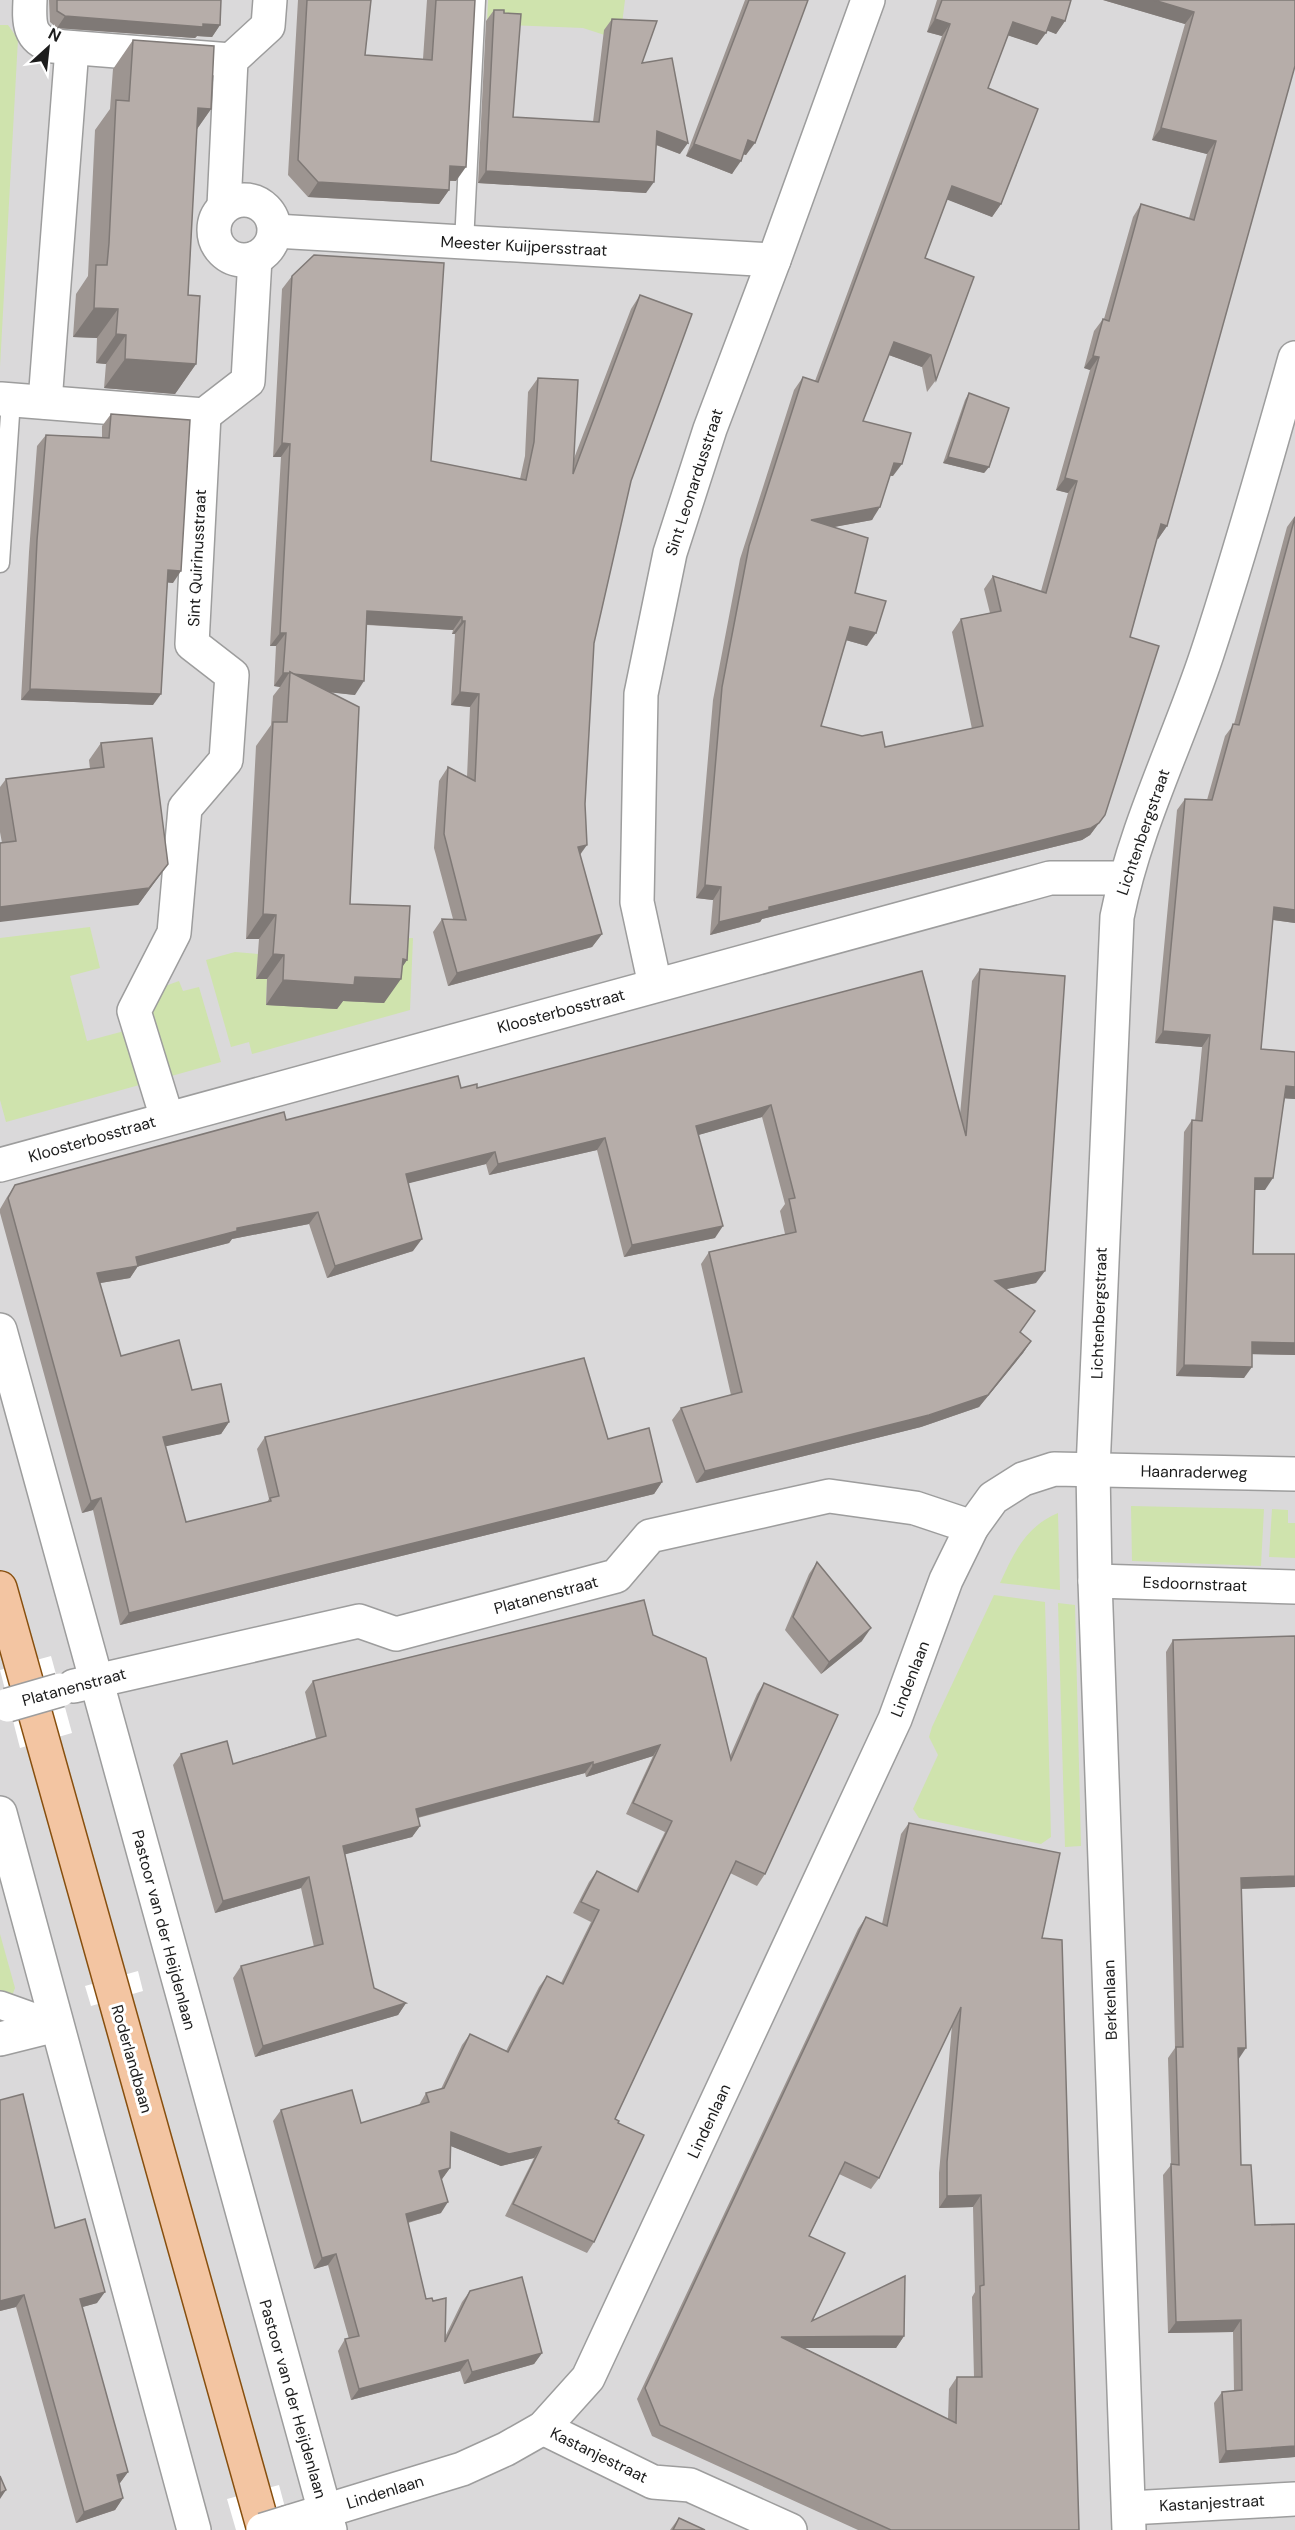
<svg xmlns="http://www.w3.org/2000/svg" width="1295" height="2530" font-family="'DM Sans',sans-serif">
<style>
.residential{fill:#dad9da}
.grass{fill:#cfe3ad}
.pier{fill:#fff}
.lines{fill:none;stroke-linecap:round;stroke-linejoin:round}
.service-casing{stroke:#9d9d9d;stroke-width:21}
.pedestrian-casing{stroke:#9d9d9d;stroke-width:30}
.minor-casing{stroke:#9d9d9d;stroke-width:36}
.tertiary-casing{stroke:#9d9d9d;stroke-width:36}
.primary-casing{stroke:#874f0e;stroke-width:36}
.service{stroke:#fff;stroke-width:18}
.pedestrian{stroke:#fff;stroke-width:27}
.minor{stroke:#fff;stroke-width:33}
.tertiary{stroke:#fff;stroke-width:33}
.primary{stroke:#f3c5a2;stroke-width:33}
.minor-bridge-casing{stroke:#9d9d9d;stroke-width:36;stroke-linecap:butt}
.tertiary-bridge-casing{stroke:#9d9d9d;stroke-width:36;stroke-linecap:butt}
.minor-bridge{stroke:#fff;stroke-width:33}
.tertiary-bridge{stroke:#fff;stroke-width:33}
.wall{fill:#9d9591;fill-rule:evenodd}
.shaded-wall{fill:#7f7976}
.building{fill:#b6ada9;stroke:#7f7976;stroke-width:1.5;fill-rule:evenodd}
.labels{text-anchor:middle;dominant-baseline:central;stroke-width:6;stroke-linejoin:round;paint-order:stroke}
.street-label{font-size:16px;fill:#1c1c1c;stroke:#fff}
</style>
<rect width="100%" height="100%" fill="#ede8e3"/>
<rect class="residential" x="0" y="0" width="1295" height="2530"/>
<g class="grass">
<polygon points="488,0 625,0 620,40 583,28 487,24"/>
<polygon points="0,25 8,25 18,39 0,367"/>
<polygon points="90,927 100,968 70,976 87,1041 128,1030 143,1084 6,1122 0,1100 0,938"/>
<polygon points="392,938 413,938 410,1010 252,1054 249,1042 231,1047 206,960 235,952 258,954 257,979 267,979 266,1005 338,1001"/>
<polygon points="179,981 183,991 199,987 221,1062 168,1077 149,1014 165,986"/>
<polygon points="1131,1506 1264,1509 1261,1566 1132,1561"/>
<polygon points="1272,1509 1288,1510 1288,1523 1295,1523 1295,1558 1269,1557"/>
<path d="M1058,1513L1060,1590L1000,1583C1014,1553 1025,1527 1058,1513Z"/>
<polygon points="994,1595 1045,1602 1051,1837 1041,1844 919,1818 913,1809 938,1755 929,1737 932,1727"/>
<polygon points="1058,1603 1075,1605 1081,1846 1065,1847"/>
<polygon points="0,1934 15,1988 0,2028"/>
</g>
<g class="pier">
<polygon points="51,1656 72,1733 20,1748 0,1670"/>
<polygon points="138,1971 143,1991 91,2006 85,1986"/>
<polygon points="279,2485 291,2530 236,2530 227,2499"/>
</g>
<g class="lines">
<defs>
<g id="service">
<polyline points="464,243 476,0"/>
<polyline points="0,563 11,400"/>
</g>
<polyline id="pedestrian" points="0,2005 56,2025"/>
<g id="minor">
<path d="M30,0C29,22 28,39 53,46L231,60"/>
<circle cx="244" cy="230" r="30"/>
<polyline points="224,206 231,60 268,26 270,0"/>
<polyline points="275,231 774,260"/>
<polyline points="1,399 204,415 248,381 255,258"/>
<polyline points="45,402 72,48"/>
<polyline points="655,985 637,902 641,694 670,553 710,429 774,260 868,0"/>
<polyline points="167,1118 134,1011 174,933 185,808 226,760 232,675 192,644 204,415"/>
<polyline points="0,1165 1050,878 1124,878"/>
<polyline points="0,1330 330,2530"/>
<polyline points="1095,1581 1295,1587"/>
<polyline points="74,1686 359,1621 396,1634 616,1576 650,1536 829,1496 915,1508 972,1527"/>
<polyline points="0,1813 194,2530"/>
<polyline points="0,2039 56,2025"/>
<polyline points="543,2428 653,2482 690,2485 790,2530"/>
<polyline points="1129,2508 1295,2499"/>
<path d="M1129,2530L1095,1581L1093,1469L1117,917C1135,826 1178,742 1207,654C1239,557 1267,457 1295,358"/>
</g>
<polyline id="tertiary" points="289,2522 462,2469 506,2449 543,2428 588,2378 895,1719 946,1580 972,1527 993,1498 1023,1479 1054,1469 1295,1474"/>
<polyline id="primary" points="0,1588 264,2530"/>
</defs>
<use href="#service" class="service-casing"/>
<use href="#pedestrian" class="pedestrian-casing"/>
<use href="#minor" class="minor-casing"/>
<use href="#tertiary" class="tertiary-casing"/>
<use href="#primary" class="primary-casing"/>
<use href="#service" class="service"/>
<use href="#pedestrian" class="pedestrian"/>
<use href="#minor" class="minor"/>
<use href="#tertiary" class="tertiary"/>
<use href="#primary" class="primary"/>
<defs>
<polyline id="minor-bridge" points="8,1705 60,1690"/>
<polyline id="tertiary-bridge" points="263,2530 289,2522"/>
</defs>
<use href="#minor-bridge" class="minor-bridge-casing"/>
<use href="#tertiary-bridge" class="tertiary-bridge-casing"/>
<use href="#minor-bridge" class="minor-bridge"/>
<use href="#tertiary-bridge" class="tertiary-bridge"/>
</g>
<g class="wall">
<polygon points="49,0 221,0 220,25 212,37 197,36 195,38 57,28 50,22"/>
<polygon points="298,0 371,0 365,55 423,59 427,0 475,0 456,181 449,181 449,190 439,204 308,197 288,175"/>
<polygon points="745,0 808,0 746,155 743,154 732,174 686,156"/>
<polygon points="937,0 1071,0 1065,21 1056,34 1047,30 1037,45 1008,35 988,88 1001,204 992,217 947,199 925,258 936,380 927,392 922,367 889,355 863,421 893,476 890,476 872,520 833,527 855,593 867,646 846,640 821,726 885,747 972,729 952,632 961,619 990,613 984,589 993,576 1041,591 1068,493 1056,490 1090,370 1084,368 1094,331 1103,319 1104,319 1133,217 1141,204 1189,218 1207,154 1152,140 1185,24 1103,0 1295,0 1167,526 1158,539 1157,538 1130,637 1105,815 1090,835 1082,840 762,919 760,922 710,935 713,900 696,898 713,700 740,559 794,390 803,377 815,381 942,36 927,32"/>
<polygon points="494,10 504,13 513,117 593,122 604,30 612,19 642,63 680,154 656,145 646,193 478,183 486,21"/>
<polygon points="133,40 211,109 197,129 188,295 196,364 175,394 104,388 106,364 96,363 97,338 73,337 76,294 88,276 95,130 110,109 113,69"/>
<polygon points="292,276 431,461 520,479 525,456 528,392 538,378 573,461 631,309 640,295 631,481 594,643 580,855 602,934 592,947 448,986 433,932 442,919 453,919 434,848 439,781 448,767 467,777 470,707 451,705 455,634 452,634 453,630 367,625 355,695 330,692 350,904 407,960 402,967 384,1003 343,1001 337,1009 266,1005 267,979 256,979 259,939 246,939 256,746 271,725 273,696 280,687 274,686 276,646 270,646 281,457 273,457 282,289"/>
<polygon points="969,393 989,467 984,473 943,463 965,400"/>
<polygon points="111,414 173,583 168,582 153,705 21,700 29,552 37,446 46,435 102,437 102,426"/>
<polygon points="1295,516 1295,923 1273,920 1261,1049 1295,1052 1295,1099 1285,1098 1265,1190 1255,1190 1253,1254 1295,1254 1295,1355 1252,1354 1244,1378 1176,1376 1184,1132 1192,1120 1195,1121 1202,1047 1155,1043 1177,810 1185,799 1207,800 1225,736 1234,724 1287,527"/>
<polygon points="101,743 168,864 138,905 2,843 0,832 0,787 6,779 90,769 89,760"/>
<polygon points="980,969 1036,1283 1006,1289 1020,1332 1031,1341 1023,1353 979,1407 921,1427 696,1483 672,1420 681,1408 731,1395 701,1264 709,1252 785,1234 780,1211 785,1204 762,1117 698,1135 715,1238 624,1257 597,1150 489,1175 486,1164 408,1183 413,1251 327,1278 309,1224 232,1239 229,1243 138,1266 130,1278 100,1283 121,1356 192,1390 229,1422 221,1434 165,1446 186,1522 267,1502 269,1499 257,1449 265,1437 608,1439 662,1482 654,1494 120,1625 93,1510 82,1513 0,1213 0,1209 7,1197 15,1185 286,1120 461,1088 477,1088 960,1115 972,981"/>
<polygon points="817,1562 862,1641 821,1674 785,1630 809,1574"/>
<polygon points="653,1635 730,1756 757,1694 764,1683 765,1874 757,1886 730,1873 615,2119 618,2123 594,2242 587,2253 505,2216 534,2158 501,2166 451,2146 450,2168 442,2179 441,2213 408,2223 426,2299 445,2337 462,2302 470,2291 542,2353 534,2364 464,2384 460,2371 351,2400 338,2351 345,2339 349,2339 328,2265 314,2269 273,2121 281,2110 361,2123 419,2105 426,2093 441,2089 462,2045 470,2034 506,2051 539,1987 547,1976 561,1983 591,1922 573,1913 589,1882 597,1871 636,1891 665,1832 626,1814 653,1756 586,1777 585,1773 418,1818 420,1826 412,1837 345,1854 374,1988 406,2003 398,2015 255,2057 233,1978 241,1966 314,1947 301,1888 215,1913 173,1765 181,1754 233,1764 316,1738 305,1692 313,1681"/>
<polygon points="1295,1636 1295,1887 1241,1889 1238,2059 1241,2165 1255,2225 1295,2224 1295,2457 1219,2463 1214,2403 1222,2392 1234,2391 1233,2332 1168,2333 1163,2175 1171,2165 1168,2058 1175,2048 1166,1652 1173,1640"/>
<path d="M909,1823L1042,1938L1079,2530H858L652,2436L637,2399L858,1929L866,1917L882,1924L901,1834ZM952,2025L939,2173V2208L973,2207L975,2292L972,2297L974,2377H957L949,2389L948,2419L804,2348H896L904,2336L812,2321L809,2236L839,2174L871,2189L879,2178Z"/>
<polygon points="0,2100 55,2228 97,2303 82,2307 128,2472 119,2484 123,2498 115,2510 76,2523 16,2307 0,2311"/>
<polygon points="679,2518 705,2530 670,2530"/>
</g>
<g class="shaded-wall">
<polygon points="1103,0 1154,0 1194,12 1185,24"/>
<polygon points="65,16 220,25 212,37 197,36 195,38 57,28"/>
<polygon points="1052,17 1065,21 1056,34 1043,29"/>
<polygon points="935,19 950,24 942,36 927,32"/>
<polygon points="1013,22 1046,33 1037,45 1004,34"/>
<polygon points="198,108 211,109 190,139"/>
<polygon points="1161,128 1216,141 1207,154 1152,140"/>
<polygon points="657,131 688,143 680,154 649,142"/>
<polygon points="748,140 755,143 746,155 739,153"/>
<polygon points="694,144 741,161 732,174 686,156"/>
<polygon points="450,166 466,167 456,181 440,180"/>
<polygon points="486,171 654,182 646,193 478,183"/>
<polygon points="318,182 449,190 439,204 308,197"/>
<polygon points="952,186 1001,204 992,217 943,198"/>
<polygon points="94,308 118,309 97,338 73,337"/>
<polygon points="116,334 126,335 106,364 96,363"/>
<polygon points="894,342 931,355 922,367 886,354"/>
<polygon points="1093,356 1099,357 1090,370 1084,368"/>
<polygon points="125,359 196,364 175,394 104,388"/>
<polygon points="282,443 290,444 281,457 273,457"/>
<polygon points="948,457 989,467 984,473 943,463"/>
<polygon points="894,463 902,464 893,476 885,475"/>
<polygon points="1065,478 1077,481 1068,493 1056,490"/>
<polygon points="880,507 872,520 802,533 811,520"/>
<polygon points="1161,524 1167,526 1158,539 1152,537"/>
<polygon points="168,570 181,571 173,583 160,582"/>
<polygon points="367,611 462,617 453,630 358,624"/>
<polygon points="462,621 465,621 455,634 452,634"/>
<polygon points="850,627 876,633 867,646 842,639"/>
<polygon points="280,633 286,633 276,646 270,646"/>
<polygon points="283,673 289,673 280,687 274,686"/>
<polygon points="290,673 364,681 355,695 289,688"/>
<polygon points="30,689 161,694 153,705 21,700"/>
<polygon points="460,692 479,694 470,707 451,705"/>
<polygon points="1099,823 1090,835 1082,840 762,919 760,922 710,935 719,922 769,907"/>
<polygon points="587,845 577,859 578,847"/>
<polygon points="168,864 138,905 0,922 0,907"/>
<polygon points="705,885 721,887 713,900 696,898"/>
<polygon points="1274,907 1295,910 1295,923 1266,919"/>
<polygon points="263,914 276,915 259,939 246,939"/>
<polygon points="602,934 592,947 448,986 457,973"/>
<polygon points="273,954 284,955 267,979 256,979"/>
<polygon points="403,959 407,960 394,979 401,979 384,1003 343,1001 337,1009 266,1005 283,980 355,977"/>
<polygon points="1163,1031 1210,1035 1202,1047 1155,1043"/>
<polygon points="1286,1086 1295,1087 1295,1099 1278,1098"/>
<polygon points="771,1105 762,1117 688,1138 696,1126"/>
<polygon points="605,1138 597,1150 489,1175 498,1164"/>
<polygon points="495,1152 486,1164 398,1186 406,1174"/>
<polygon points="1255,1178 1273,1178 1265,1190 1247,1190"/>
<polygon points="318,1212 309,1224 232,1239 229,1243 136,1267 138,1266 130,1278 89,1285 97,1273 136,1257 237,1228"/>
<polygon points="723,1226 715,1238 624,1257 632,1245"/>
<polygon points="422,1239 413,1251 327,1278 335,1266"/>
<polygon points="1045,1271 1036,1283 987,1293 995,1281"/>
<polygon points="1031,1341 1023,1353 979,1407 921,1427 696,1483 705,1471"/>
<polygon points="1252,1342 1295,1343 1295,1355 1244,1354"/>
<polygon points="1184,1365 1252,1367 1244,1378 1176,1376"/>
<polygon points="229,1422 221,1434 154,1449 163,1437"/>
<polygon points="662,1482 654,1494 120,1625 129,1613"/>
<polygon points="101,1498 93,1510 82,1513 91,1501"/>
<polygon points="871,1628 862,1641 821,1674 829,1662"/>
<polygon points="660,1745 653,1756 586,1777 593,1765"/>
<polygon points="593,1762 585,1773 408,1820 416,1809"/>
<polygon points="420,1826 412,1837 335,1857 343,1846"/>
<polygon points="1295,1876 1295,1887 1233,1889 1241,1878"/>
<polygon points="309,1877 301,1888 215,1913 223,1901"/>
<polygon points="406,2003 398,2015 255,2057 263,2046"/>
<polygon points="1238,2048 1246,2048 1238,2060"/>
<polygon points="451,2132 541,2147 534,2158 501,2166 443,2143"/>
<polygon points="450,2168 442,2179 431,2182 439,2171"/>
<polygon points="981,2195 973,2207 939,2208 947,2196"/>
<polygon points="448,2202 441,2213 398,2225 406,2214"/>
<polygon points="336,2254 328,2265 314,2269 322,2258"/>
<polygon points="105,2292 97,2303 72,2310 80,2299"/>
<polygon points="24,2295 16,2307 0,2311 0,2301"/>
<polygon points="1241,2320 1233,2332 1168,2333 1176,2322"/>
<polygon points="904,2336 896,2348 773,2348 781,2337"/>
<polygon points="542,2353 534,2364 464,2384 472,2372"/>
<polygon points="468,2360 460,2371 351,2400 359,2389"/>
<polygon points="1295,2446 1295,2457 1219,2463 1226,2451"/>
<polygon points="128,2472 120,2483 109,2487 117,2475"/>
<polygon points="6,2490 0,2499 0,2493"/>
<polygon points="123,2498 115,2510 76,2523 84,2512"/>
</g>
<g class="building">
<polygon points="57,0 221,0 220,25 203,24 203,27 65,16 57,11"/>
<polygon points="307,0 371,0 365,55 432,60 436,0 475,0 466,167 450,166 449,190 318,182 298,160"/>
<polygon points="749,0 808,0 755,143 748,140 741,161 694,144"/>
<polygon points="942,0 1071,0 1065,21 1052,17 1046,33 1013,22 988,88 1038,109 1001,204 952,186 925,258 974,277 936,380 931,355 894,342 863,421 911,433 902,464 894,463 880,507 811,520 868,538 855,593 886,601 876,633 850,627 821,726 862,736 882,732 885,747 983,726 961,619 1001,611 993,576 1046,593 1077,481 1065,478 1099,357 1093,356 1103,319 1109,321 1141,204 1194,220 1216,141 1161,128 1194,12 1154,0 1295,0 1295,66 1167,526 1161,524 1130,637 1159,646 1105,815 1099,823 1091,828 769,907 769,910 719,922 721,887 705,885 722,687 749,546 803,377 818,382 950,24 935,19"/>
<polygon points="494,10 504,10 504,13 521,14 513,117 599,122 612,19 657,21 642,63 672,58 688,143 657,131 654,182 486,171"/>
<polygon points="133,40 214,46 211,109 198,108 188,295 200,296 196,364 125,359 126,335 116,334 118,309 94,308 96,265 107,265 109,243 116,100 129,101"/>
<polygon points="314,255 444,263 431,461 526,480 534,442 538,378 578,380 573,474 640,295 692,314 631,481 594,643 585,804 587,845 578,847 602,934 457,973 442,919 466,920 444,834 448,767 475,781 479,694 460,692 465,621 462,621 462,617 367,611 364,681 293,674 290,672 290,673 283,673 286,633 280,633 290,444 282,443 292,276"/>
<polygon points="969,393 1009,408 989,467 948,457"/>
<polygon points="111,414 190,420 181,571 168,570 161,694 30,689 37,540 46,435 109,438"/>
<polygon points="1295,517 1295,910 1274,907 1261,1049 1295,1052 1295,1087 1286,1086 1273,1178 1255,1178 1253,1254 1295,1254 1295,1343 1252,1342 1252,1367 1184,1365 1192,1120 1202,1121 1210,1035 1163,1031 1185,799 1212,800 1233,724 1239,725"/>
<polygon points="290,672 359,707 350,904 410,906 407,960 403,959 401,979 355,977 354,985 283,980 284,955 273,954 276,915 263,914 273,722 287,722"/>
<polygon points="152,738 168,864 149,888 0,907 0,843 16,841 6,779 104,767 101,743"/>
<polygon points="980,969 1065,976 1045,1271 995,1281 1035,1311 1020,1332 1031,1341 988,1395 929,1415 705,1471 681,1408 742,1392 709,1252 796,1232 789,1199 795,1198 771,1105 696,1126 723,1226 632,1245 605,1138 498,1164 495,1152 406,1174 422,1239 335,1266 318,1212 237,1228 237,1231 136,1257 138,1266 97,1273 121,1356 179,1340 192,1390 221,1384 229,1422 163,1437 186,1522 271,1501 270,1498 279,1496 265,1437 584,1358 608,1439 649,1428 662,1482 129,1613 101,1498 91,1501 8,1198 15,1185 284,1112 286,1120 458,1076 461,1088 477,1084 477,1088 922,971 966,1136"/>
<polygon points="817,1562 871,1628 829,1662 793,1617"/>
<polygon points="644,1600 653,1635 706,1658 731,1760 764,1683 838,1715 765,1874 736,1861 615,2119 619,2121 618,2123 644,2135 594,2242 513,2204 541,2147 509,2154 451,2132 450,2168 439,2171 448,2202 406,2214 426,2299 432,2298 433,2301 446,2298 445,2342 470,2291 522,2277 542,2353 472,2372 468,2360 359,2389 345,2339 359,2336 336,2254 322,2258 281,2110 352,2090 361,2123 429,2102 426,2093 444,2088 470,2034 508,2052 547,1976 563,1984 599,1910 581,1902 597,1871 638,1892 672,1821 633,1803 660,1745 593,1765 593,1762 416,1809 420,1826 343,1846 374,1988 406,2003 263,2046 241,1966 323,1944 309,1877 223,1901 181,1754 227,1741 233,1764 326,1736 313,1681"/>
<polygon points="1295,1636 1295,1876 1241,1878 1246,2048 1238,2048 1241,2165 1251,2165 1255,2225 1295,2224 1295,2446 1226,2451 1222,2392 1242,2390 1241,2320 1176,2322 1171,2164 1179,2165 1176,2047 1183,2047 1173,1640"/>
<path d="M909,1823L1060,1853L1042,1938L1062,1940L1079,2530H891L660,2425L645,2388L866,1917L887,1926ZM961,2007L947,2162V2196L981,2195L984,2285L980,2286L982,2377H957L956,2423L781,2337L904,2336L905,2276L812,2321L845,2253L809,2236L845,2162L879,2178Z"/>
<polygon points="23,2094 55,2228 85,2219 105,2292 80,2299 128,2472 117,2475 123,2498 84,2512 24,2295 0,2301 0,2100"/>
<polygon points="0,2476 6,2490 0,2493"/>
<polygon points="679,2518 705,2530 673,2530"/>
</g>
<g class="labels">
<g class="street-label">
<text transform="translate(524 246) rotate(3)">Meester Kuijpersstraat</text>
<text transform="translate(694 482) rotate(-72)">Sint Leonardusstraat</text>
<text transform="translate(197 558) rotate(-87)">Sint Quirinusstraat</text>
<text transform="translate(1143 832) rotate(-71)">Lichtenbergstraat</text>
<text transform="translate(561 1011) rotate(-15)">Kloosterbosstraat</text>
<text transform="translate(92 1139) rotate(-16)">Kloosterbosstraat</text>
<text transform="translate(1099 1313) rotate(-88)">Lichtenbergstraat</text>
<text transform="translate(1194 1472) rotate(1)">Haanraderweg</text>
<text transform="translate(1195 1584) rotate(2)">Esdoornstraat</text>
<text transform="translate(546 1595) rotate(-15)">Platanenstraat</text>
<text transform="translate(910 1679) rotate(-69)">Lindenlaan</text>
<text transform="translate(74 1687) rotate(-15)">Platanenstraat</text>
<text transform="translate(164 1930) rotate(75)">Pastoor van der Heijdenlaan</text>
<text transform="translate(1110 2000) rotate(-92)">Berkenlaan</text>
<text transform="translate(132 2059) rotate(74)">Roderlandbaan</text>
<text transform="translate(709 2121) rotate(-65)">Lindenlaan</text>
<text transform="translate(293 2399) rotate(74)">Pastoor van der Heijdenlaan</text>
<text transform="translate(599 2455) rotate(26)">Kastanjestraat</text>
<text transform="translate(385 2492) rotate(-17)">Lindenlaan</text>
<text transform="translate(1212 2503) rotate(-3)">Kastanjestraat</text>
</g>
</g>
<g transform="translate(48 48) rotate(27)" stroke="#ffffff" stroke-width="4.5" paint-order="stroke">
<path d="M0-4.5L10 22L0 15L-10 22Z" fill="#1c1c1c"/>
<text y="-9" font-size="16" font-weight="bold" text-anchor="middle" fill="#1c1c1c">N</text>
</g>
</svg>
